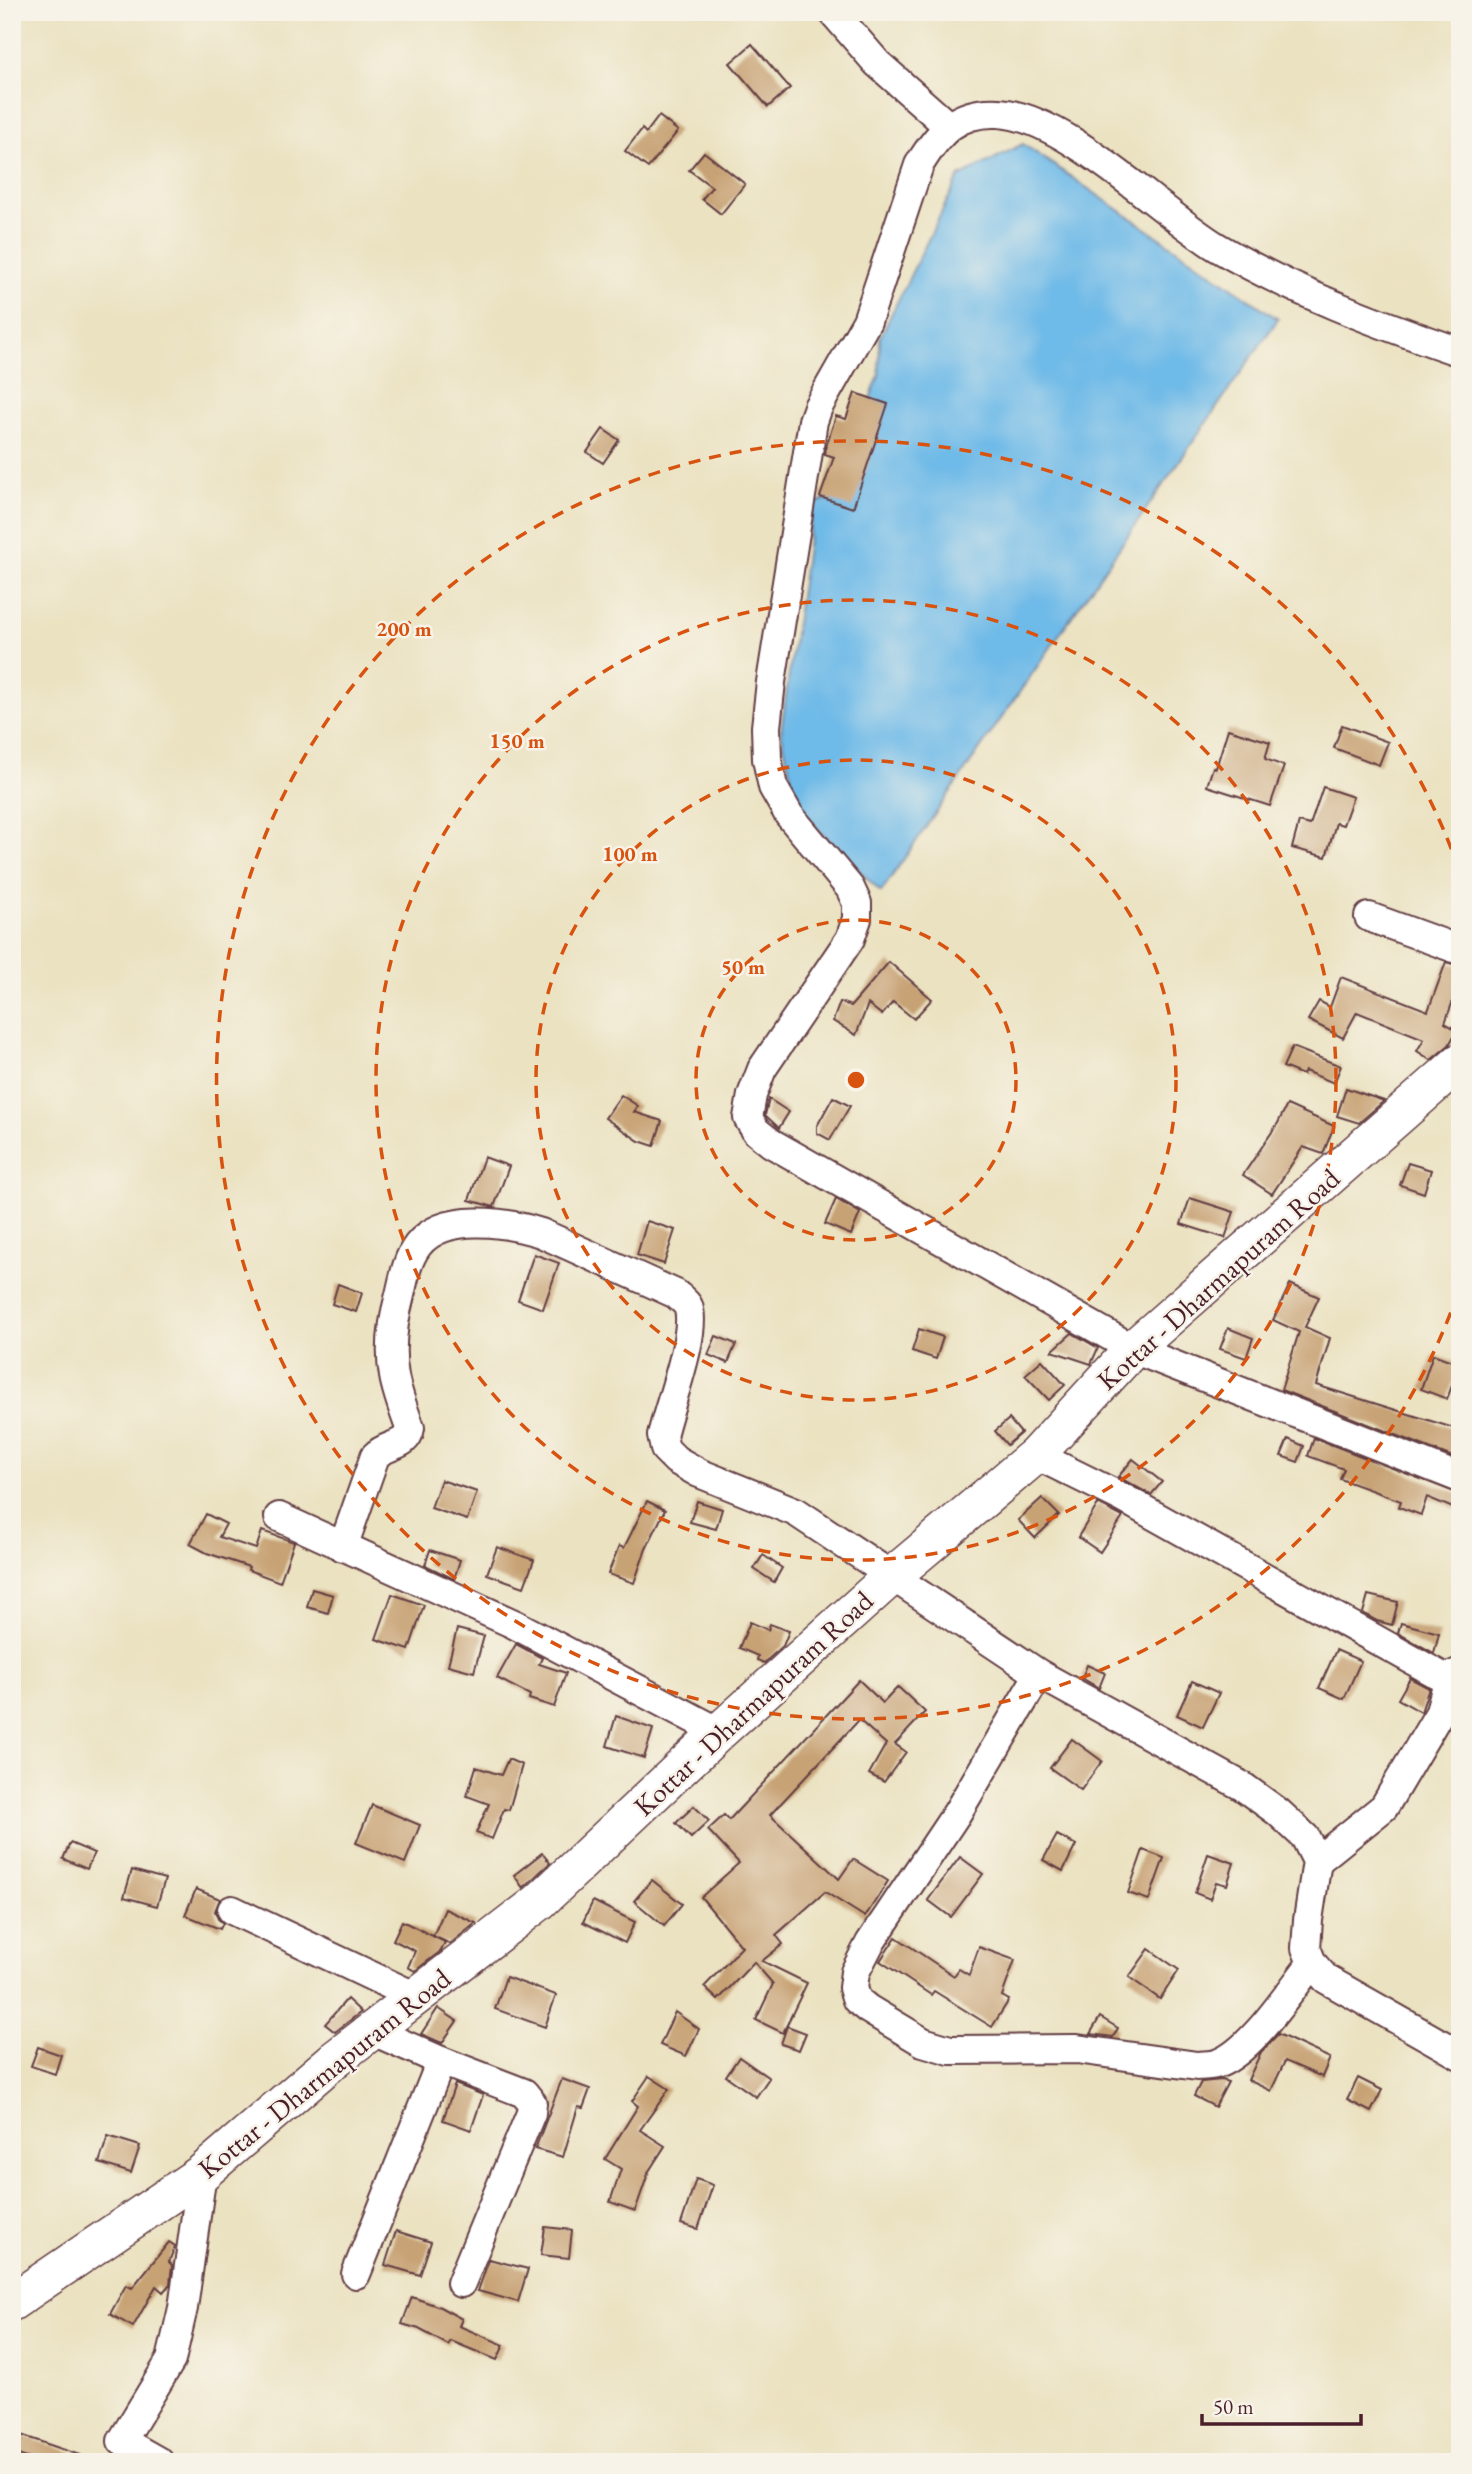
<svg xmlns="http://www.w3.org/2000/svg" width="1472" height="2474" font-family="'EB Garamond',serif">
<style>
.water{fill:#6ebae8;stroke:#5c6c8a;stroke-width:2}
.building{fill:#c7a275}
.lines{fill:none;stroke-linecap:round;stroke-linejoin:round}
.minor-casing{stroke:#623c42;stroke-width:32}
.major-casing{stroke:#623c42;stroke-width:40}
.minor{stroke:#fff;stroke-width:28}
.major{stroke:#fff;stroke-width:37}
.ring{fill:none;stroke:#d8530f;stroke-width:3.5;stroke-dasharray:12 9}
.labels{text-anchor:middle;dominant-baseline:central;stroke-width:5;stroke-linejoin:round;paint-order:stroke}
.street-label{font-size:28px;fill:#4a1f2b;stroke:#f7f3e8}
.centre{fill:#d8530f;stroke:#f7f3e8;stroke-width:3.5}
.ring-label{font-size:21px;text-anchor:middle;font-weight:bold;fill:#d8530f;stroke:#f7f3e8;stroke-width:5;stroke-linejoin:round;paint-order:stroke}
</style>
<rect width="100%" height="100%" fill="#f7f3e8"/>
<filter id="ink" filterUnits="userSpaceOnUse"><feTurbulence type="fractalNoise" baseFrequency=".0143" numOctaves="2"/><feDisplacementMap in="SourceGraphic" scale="14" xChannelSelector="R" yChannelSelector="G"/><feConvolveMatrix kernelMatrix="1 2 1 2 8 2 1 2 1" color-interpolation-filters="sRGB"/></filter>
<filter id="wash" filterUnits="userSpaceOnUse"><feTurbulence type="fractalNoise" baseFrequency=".00686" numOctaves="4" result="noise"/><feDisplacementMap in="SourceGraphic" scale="28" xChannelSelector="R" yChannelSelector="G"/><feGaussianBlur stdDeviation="1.57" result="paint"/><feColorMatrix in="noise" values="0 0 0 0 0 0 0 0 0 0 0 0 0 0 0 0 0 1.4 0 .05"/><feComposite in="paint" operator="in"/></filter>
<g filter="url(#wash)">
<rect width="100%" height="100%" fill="#ebe2c1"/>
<polygon class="water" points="1023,144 1278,319 881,892 798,810 781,731 813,504 834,497 879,375 880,337 959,177"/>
<g id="blocks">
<g class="building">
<polygon points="752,44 790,88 768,107 730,63"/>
<polygon points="659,116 678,131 648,168 625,151 642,129 646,133"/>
<polygon points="704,152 745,184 721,214 702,199 712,187 689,170"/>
<polygon points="855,393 888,404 853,508 820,497 834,457 825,454 825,449 836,416 846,419"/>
<polygon points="603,429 619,440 603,463 587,452"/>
<polygon points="1342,725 1388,742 1379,765 1334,748"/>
<polygon points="1228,729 1270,742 1265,759 1284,766 1270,806 1207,786 1213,767 1216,768"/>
<polygon points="1323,787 1353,797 1343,825 1336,823 1326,857 1292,848 1299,822 1310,825"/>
<polygon points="889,962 932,999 914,1019 893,1002 882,1015 868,1004 856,1035 833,1021 840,1002 851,1006"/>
<polygon points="1446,962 1460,966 1460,981 1445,1023 1457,1030 1449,1045 1431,1060 1417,1051 1424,1039 1357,1012 1343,1038 1308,1020 1319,1001 1330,1007 1341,977 1428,1011"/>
<polygon points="1292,1047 1341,1066 1334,1083 1305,1071 1303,1075 1283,1067"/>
<polygon points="1346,1088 1384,1101 1359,1123 1337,1116"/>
<polygon points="621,1095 638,1106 634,1112 662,1121 654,1146 639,1141 605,1118"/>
<polygon points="833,1097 850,1106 830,1140 817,1133 817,1126"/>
<polygon points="769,1099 789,1112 779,1128 765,1115"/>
<polygon points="1287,1105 1334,1126 1323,1154 1303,1147 1272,1194 1243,1175 1278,1123"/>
<polygon points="484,1157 509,1166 494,1207 469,1200"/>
<polygon points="1408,1163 1431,1170 1424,1193 1400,1185"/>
<polygon points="1190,1198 1234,1212 1225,1238 1181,1224"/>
<polygon points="836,1199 860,1213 851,1235 825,1224"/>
<polygon points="647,1221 675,1230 664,1264 637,1255"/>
<polygon points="534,1254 559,1263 543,1309 518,1300"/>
<polygon points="338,1284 362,1293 356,1312 332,1304"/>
<polygon points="1290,1284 1319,1297 1305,1327 1330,1338 1316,1385 1460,1430 1460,1460 1281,1390 1299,1332 1273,1320"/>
<polygon points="1228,1328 1253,1338 1246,1358 1220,1349"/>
<polygon points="919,1329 943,1337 936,1359 912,1351"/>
<polygon points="1072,1333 1098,1348 1091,1364 1052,1351"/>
<polygon points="716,1336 736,1344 728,1363 708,1355"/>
<polygon points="1433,1354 1460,1364 1447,1399 1421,1389"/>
<polygon points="1042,1360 1065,1385 1049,1400 1025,1375"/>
<polygon points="1009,1419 1021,1433 1007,1445 995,1431"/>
<polygon points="1314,1438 1460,1494 1460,1511 1427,1497 1421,1515 1399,1507 1401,1501 1340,1479 1344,1469 1308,1456"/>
<polygon points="1288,1439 1304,1446 1298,1462 1281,1456"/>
<polygon points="1133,1459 1162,1482 1151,1495 1118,1477"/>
<polygon points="441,1480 477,1492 467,1520 431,1508"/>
<polygon points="1042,1498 1059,1515 1035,1538 1018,1520"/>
<polygon points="647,1501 665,1510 646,1549 634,1583 608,1574 619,1546 624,1548"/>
<polygon points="697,1501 722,1509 716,1529 690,1522"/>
<polygon points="1098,1504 1123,1517 1100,1552 1078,1537"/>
<polygon points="206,1514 226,1524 219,1537 256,1549 262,1531 294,1542 280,1582 248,1570 249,1567 207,1553 190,1544"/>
<polygon points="497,1547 534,1560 524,1587 487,1574"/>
<polygon points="430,1550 460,1560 454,1579 425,1565"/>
<polygon points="763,1555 782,1568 774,1582 754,1569"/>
<polygon points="312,1589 333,1595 328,1613 307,1607"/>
<polygon points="392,1594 424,1605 409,1650 376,1639"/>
<polygon points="1368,1595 1398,1602 1392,1625 1377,1621 1363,1613"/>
<polygon points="750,1622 768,1630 770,1624 789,1631 783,1646 764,1663 757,1660 758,1656 739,1648"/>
<polygon points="1401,1623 1439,1633 1434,1653 1398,1633"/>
<polygon points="457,1629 484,1636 474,1672 448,1665"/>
<polygon points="516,1644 542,1658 539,1664 566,1673 554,1707 529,1699 530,1695 497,1678"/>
<polygon points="1336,1650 1361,1661 1344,1699 1319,1688"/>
<polygon points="1087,1665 1105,1673 1099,1688 1082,1678"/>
<polygon points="1410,1678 1429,1688 1421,1712 1398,1699"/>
<polygon points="859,1680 883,1703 898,1687 925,1712 895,1744 906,1752 884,1782 869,1774 886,1744 859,1720 770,1815 839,1879 853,1859 888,1881 865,1917 825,1892 776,1935 783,1944 762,1961 807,1983 783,2033 756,2020 773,1984 754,1962 718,2000 704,1987 742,1947 701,1897 739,1863 708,1830 724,1815 729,1820"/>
<polygon points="1192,1681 1219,1693 1203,1727 1177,1715"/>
<polygon points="616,1716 653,1729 644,1758 607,1746"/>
<polygon points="1072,1739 1102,1761 1081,1790 1050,1768"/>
<polygon points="508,1759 522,1765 509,1810 504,1809 492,1839 476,1833 489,1804 467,1796 476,1767 501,1775"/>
<polygon points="372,1805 420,1825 405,1863 356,1843"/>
<polygon points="694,1806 709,1821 691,1838 676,1823"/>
<polygon points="1057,1835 1076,1845 1063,1871 1043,1860"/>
<polygon points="70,1843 94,1853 87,1869 63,1859"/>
<polygon points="1143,1850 1164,1858 1149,1900 1128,1893"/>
<polygon points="542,1853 550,1863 523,1888 514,1875"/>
<polygon points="1208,1854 1234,1863 1227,1885 1216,1882 1210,1899 1195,1893"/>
<polygon points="960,1857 983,1874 951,1917 928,1900"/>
<polygon points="132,1870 165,1879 157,1906 124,1897"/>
<polygon points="652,1880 682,1904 664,1926 634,1901"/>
<polygon points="196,1889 220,1899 215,1911 218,1919 223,1923 220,1929 185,1915"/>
<polygon points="593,1901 635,1922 625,1943 583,1922"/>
<polygon points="445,1909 476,1923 450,1944 433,1936"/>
<polygon points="402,1921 445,1942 441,1951 415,1971 408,1967 415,1951 393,1940"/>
<polygon points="896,1937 954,1976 959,1969 969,1975 979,1947 1015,1960 1002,1996 1009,2000 992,2027 934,1991 931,1995 880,1961"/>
<polygon points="1149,1949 1179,1970 1160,1999 1129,1977"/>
<polygon points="506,1977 556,1995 545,2027 495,2009"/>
<polygon points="347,1999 361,2012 335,2032 325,2024"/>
<polygon points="438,2008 457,2021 442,2043 421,2034"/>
<polygon points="675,2012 699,2029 686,2056 660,2045"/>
<polygon points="1100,2017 1118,2028 1113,2037 1090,2034"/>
<polygon points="787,2026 806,2033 799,2050 781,2044"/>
<polygon points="1278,2034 1330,2058 1322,2077 1285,2061 1271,2091 1248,2080 1261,2052"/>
<polygon points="38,2047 61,2055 55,2074 31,2066"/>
<polygon points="739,2057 769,2078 756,2097 726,2076"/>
<polygon points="649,2076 669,2089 640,2130 665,2146 649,2171 635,2211 610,2202 621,2169 605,2159 638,2106 632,2101"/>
<polygon points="1358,2078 1382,2090 1371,2112 1347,2100"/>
<polygon points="562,2079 590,2089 583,2108 578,2107 563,2157 535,2149"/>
<polygon points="1222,2080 1228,2082 1215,2107 1194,2096 1201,2082"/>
<polygon points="455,2084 483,2095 471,2130 443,2120"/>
<polygon points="108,2136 140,2146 131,2173 99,2163"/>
<polygon points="696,2179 713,2185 698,2229 681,2224"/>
<polygon points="545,2227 572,2230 569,2258 541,2255"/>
<polygon points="396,2231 431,2242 420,2275 385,2265"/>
<polygon points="169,2242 175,2246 169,2262 172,2265 170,2284 163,2292 156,2286 133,2327 110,2314 126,2285 132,2288"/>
<polygon points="489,2259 528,2269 518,2302 478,2291"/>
<polygon points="412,2297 440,2307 462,2319 459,2326 504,2345 497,2360 451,2341 448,2345 419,2329 402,2324"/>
<polygon points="12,2432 91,2459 90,2462 39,2462 12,2453"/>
</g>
</g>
</g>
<g filter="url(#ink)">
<use href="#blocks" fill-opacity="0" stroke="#623c42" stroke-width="2"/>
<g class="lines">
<defs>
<g id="minor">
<polyline points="833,12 877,63 948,126"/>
<path d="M1460,352C1376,323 1293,292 1217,247C1158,211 1065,116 998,113C957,111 939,132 919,165L867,321L818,407L813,421L771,682L766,727L767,759L773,787L789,815L850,888L857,903V919L850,939L762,1069L752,1095L748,1118L756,1131L771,1143L1133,1349L1460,1478"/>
<polyline points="1369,917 1460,950"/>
<polyline points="1036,1455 1123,1498 1441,1676 1449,1677 1460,1672"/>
<polyline points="279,1517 514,1624 719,1732"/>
<path d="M343,1547L375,1456C387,1443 407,1448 410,1428C404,1411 397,1393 394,1376C389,1350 393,1321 400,1295C404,1278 407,1259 418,1245C444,1212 507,1222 541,1233L676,1294C680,1298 686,1302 688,1306C698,1332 668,1407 662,1436L665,1449L676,1460L699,1473L796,1512L1039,1674L1242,1786L1278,1812L1305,1837L1317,1861L1308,1920L1306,1948L1312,1963L1326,1979L1460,2055"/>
<path d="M1039,1674L957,1813L870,1943L855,1972L853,1988L857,2000L868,2009L923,2042L950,2050L1077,2049L1197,2066C1204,2065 1212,2066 1219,2063C1252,2050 1289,1992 1312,1963"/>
<polyline points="1317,1861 1384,1807 1440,1712 1449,1677"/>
<polyline points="232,1910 416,1997"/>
<polyline points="373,2031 441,2061 524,2093 532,2103 531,2113 461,2283"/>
<polyline points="356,2274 441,2061"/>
<polyline points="159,2462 122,2441 171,2360 183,2308 202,2173"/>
</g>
<polyline id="major" points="12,2302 202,2173 335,2059 539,1902 719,1732 892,1576 1036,1455 1133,1349 1460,1062"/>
</defs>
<use href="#minor" class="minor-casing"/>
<use href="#major" class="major-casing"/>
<use href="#minor" class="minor"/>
<use href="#major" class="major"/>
</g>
</g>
<g class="ring">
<circle cx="856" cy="1080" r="160"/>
<circle cx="856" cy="1080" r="320"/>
<circle cx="856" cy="1080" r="480"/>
<path d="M1458 1293A639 639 0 1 1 1458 867"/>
</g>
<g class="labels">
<g class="street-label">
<text transform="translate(1218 1279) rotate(-42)">Kottar - Dharmapuram Road</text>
<text transform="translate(753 1703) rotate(-43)">Kottar - Dharmapuram Road</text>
<text transform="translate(324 2073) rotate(-39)">Kottar - Dharmapuram Road</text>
</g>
</g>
<circle cx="856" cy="1080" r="10" class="centre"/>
<g class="ring-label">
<text x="404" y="636">200 m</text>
<text x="517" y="748">150 m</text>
<text x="630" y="861">100 m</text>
<text x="743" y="974">50 m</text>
</g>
<rect width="1472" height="2474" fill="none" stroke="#f7f3e8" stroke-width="42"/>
<path d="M1202 2414v10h159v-10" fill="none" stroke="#4a1f2b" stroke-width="3.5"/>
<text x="1213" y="2414" font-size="21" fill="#4a1f2b" stroke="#f7f3e8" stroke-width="5" paint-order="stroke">50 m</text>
</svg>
